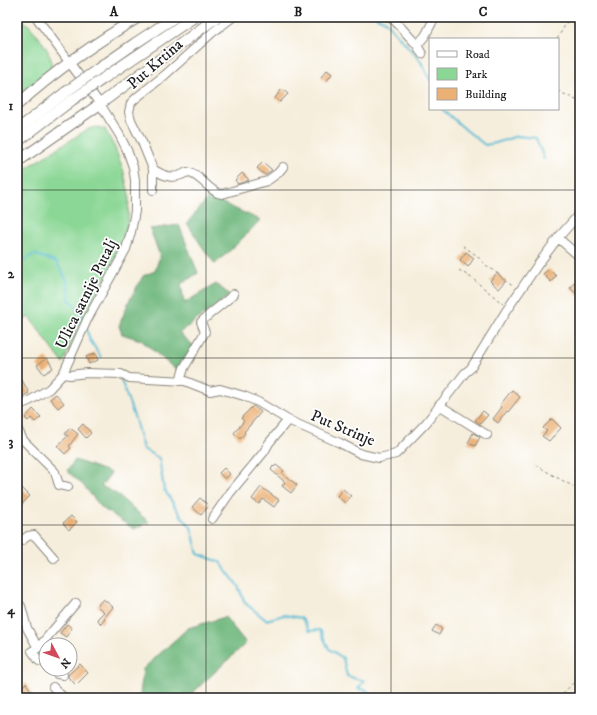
<svg xmlns="http://www.w3.org/2000/svg" width="597" height="715" font-family="'IM FELL DW Pica',serif">
<style>
.green{fill:#8bd795;stroke:#547a58}
.forest{fill:#70b87e;stroke:#466a4d}
.lines{fill:none;stroke-linecap:round;stroke-linejoin:round}
.stream{stroke:#57bbd5;stroke-width:2}
.building{fill:#ebb073}
.minor-casing{stroke:#89857c;stroke-width:10}
.major-casing{stroke:#89857c;stroke-width:12}
.path{stroke:#89857c;stroke-width:1;stroke-dasharray:3 3;stroke-linecap:butt}
.minor{stroke:#fff;stroke-width:8}
.major{stroke:#fff;stroke-width:10}
.major-bridge-casing{stroke:#89857c;stroke-width:12;stroke-linecap:butt}
.major-bridge{stroke:#fff;stroke-width:10}
.grid{fill:none;stroke:#1c1c1c;stroke-width:1;stroke-opacity:0.55}
.labels{text-anchor:middle;dominant-baseline:central;stroke-width:3.5;stroke-linejoin:round;paint-order:stroke}
.street-label{font-size:16px;fill:#1c1c1c;stroke:#fff}
.neatline{fill:none;stroke:#1c1c1c;stroke-width:1.5}
.grid-label{font-size:13px;text-anchor:middle;font-weight:bold;fill:#1c1c1c}
</style>
<rect width="100%" height="100%" fill="#fff"/>
<filter id="ink" filterUnits="userSpaceOnUse"><feTurbulence type="fractalNoise" baseFrequency=".025" numOctaves="2"/><feDisplacementMap in="SourceGraphic" scale="8" xChannelSelector="R" yChannelSelector="G"/><feConvolveMatrix kernelMatrix="1 2 1 2 8 2 1 2 1" color-interpolation-filters="sRGB"/></filter>
<filter id="wash" filterUnits="userSpaceOnUse"><feTurbulence type="fractalNoise" baseFrequency=".012" numOctaves="4" result="noise"/><feDisplacementMap in="SourceGraphic" scale="16" xChannelSelector="R" yChannelSelector="G"/><feGaussianBlur stdDeviation="0.9" result="paint"/><feColorMatrix in="noise" values="0 0 0 0 0 0 0 0 0 0 0 0 0 0 0 0 0 1.4 0 .05"/><feComposite in="paint" operator="in"/></filter>
<g filter="url(#wash)">
<rect width="100%" height="100%" fill="#f6eedc"/>
<g class="green">
<path d="M23,20C32,27 48,47 51,59C52,63 51,68 51,72L17,100V26Z"/>
<polygon points="97,127 105,129 115,148 123,169 129,194 128,223 119,249 111,268 79,326 63,363 29,317 17,325 17,174 88,129"/>
</g>
<g class="forest">
<polygon points="209,197 260,220 236,245 215,264 203,248 187,223"/>
<polygon points="179,225 198,273 181,284 184,303 216,284 230,295 179,333 194,346 176,370 141,340 122,334 119,326 129,301 143,276 155,271 160,256 150,229"/>
<polygon points="75,460 111,473 101,486 115,493 149,522 134,529 102,508 83,485 67,471"/>
<polygon points="225,617 246,643 187,698 142,698 140,695 143,669 188,628"/>
</g>
<g class="lines">
<g class="stream">
<polyline points="376,17 384,20 420,60 430,80"/>
<polyline points="442,109 466,130 485,145 496,143 517,136 536,138 544,159"/>
<polyline points="17,262 24,261 34,254 56,262 62,271 68,284 69,299 80,311 83,320"/>
<polyline points="86,328 90,340 101,357"/>
<polyline points="121,380 135,419 143,449 159,458 164,489 179,513 191,527 198,554 220,562 238,586 245,603 266,620 284,615 302,618 309,631 320,630 329,649 343,658 347,676 364,681 358,689 367,690 369,698"/>
</g>
</g>
<g id="blocks">
<g class="building">
<polygon points="327,70 332,74 326,82 321,77"/>
<polygon points="282,89 288,94 280,102 275,98"/>
<polygon points="263,162 272,170 265,175 257,168"/>
<polygon points="242,173 249,180 238,184 235,180"/>
<polygon points="466,252 474,258 468,267 460,260"/>
<polygon points="549,269 556,276 551,282 543,274"/>
<polygon points="497,273 506,281 499,289 490,281"/>
<polygon points="580,277 580,297 570,288"/>
<polygon points="95,353 98,360 89,364 86,357"/>
<polygon points="47,358 53,368 44,374 37,365"/>
<polygon points="22,380 29,393 20,398 17,394 21,392 17,383"/>
<polygon points="512,390 520,397 508,412 507,411 498,423 493,419 502,407 500,405"/>
<polygon points="56,394 64,403 58,408 50,399"/>
<polygon points="253,406 261,412 244,432 245,433 240,439 234,433 244,421 241,418"/>
<polygon points="33,409 41,417 35,422 31,418 28,421 25,418"/>
<polygon points="483,411 488,415 480,424 475,420"/>
<polygon points="552,419 561,428 549,441 542,436 547,431 543,428"/>
<polygon points="83,424 91,433 86,438 78,429"/>
<polygon points="70,428 78,434 69,446 71,448 65,454 57,446 68,436 65,434"/>
<polygon points="473,433 480,437 475,446 468,443"/>
<polygon points="276,465 284,471 282,473 297,485 291,493 282,486 285,482 271,470 273,466 274,467"/>
<polygon points="224,468 230,474 225,479 219,473"/>
<polygon points="17,483 30,496 17,509"/>
<polygon points="261,487 279,500 274,507 263,499 259,504 252,499"/>
<polygon points="343,489 351,496 345,503 337,496"/>
<polygon points="200,498 209,506 201,515 192,507"/>
<polygon points="71,516 77,522 69,530 63,523"/>
<polygon points="103,599 113,607 104,618 105,619 101,624 97,619 104,612 97,606"/>
<polygon points="67,624 72,628 66,637 60,633"/>
<polygon points="436,625 442,629 439,635 432,631"/>
<polygon points="80,664 88,673 76,685 68,677 68,675"/>
<polygon points="26,683 32,692 24,698 22,698 17,692 17,690"/>
</g>
</g>
</g>
<g filter="url(#ink)">
<use href="#blocks" fill-opacity="0" stroke="#89857c" stroke-width="1"/>
<g class="lines">
<defs>
<g id="minor">
<polyline points="389,17 395,21 417,45 422,54"/>
<polyline points="417,45 425,36 435,17"/>
<path d="M153,169C165,177 174,180 187,172C199,174 206,187 216,192C216,193 221,194 222,194L267,181L278,173L283,167"/>
<polyline points="153,190 153,169 142,142 131,120 129,112 131,103 136,98 165,75 213,32 233,17"/>
<polyline points="558,238 580,213"/>
<polyline points="63,374 70,375 87,373 121,374 129,378 185,381 210,391 220,389 244,396 258,402 288,420 340,443 361,454 379,458 396,454 426,423 465,373 471,368 506,311 539,263 558,238 580,257"/>
<path d="M180,381L184,368L205,332L201,322C211,312 223,304 234,294"/>
<polyline points="439,405 487,435"/>
<polyline points="17,406 29,401 49,389 63,374 87,320 126,249 131,232 135,211 135,180 133,167 127,150 119,134 100,104 36,17"/>
<polyline points="17,428 23,440 55,472 59,485 68,487"/>
<polyline points="212,519 230,493 264,452 269,443 288,420"/>
<polyline points="17,538 21,541 28,536 34,535 54,558"/>
<polyline points="17,602 21,606 27,628 38,648 76,603"/>
<polyline points="38,648 32,651 39,661 46,663"/>
<polyline points="52,669 57,674 63,675"/>
<polyline points="53,687 64,698"/>
</g>
<g id="major">
<polyline points="98,69 134,44 175,17"/>
<polyline points="104,78 194,17"/>
<path d="M17,105C54,72 96,42 139,17"/>
<polyline points="17,130 66,92"/>
<polyline points="17,142 72,100"/>
<polyline points="17,162 100,104 217,17"/>
</g>
</defs>
<use href="#minor" class="minor-casing"/>
<use href="#major" class="major-casing"/>
<g class="path">
<polyline points="557,39 570,17"/>
<polyline points="558,91 580,102"/>
<polyline points="463,246 476,255 487,266 515,286"/>
<polyline points="459,270 473,279 503,304"/>
<polyline points="536,465 556,477 580,490"/>
<polyline points="559,698 575,681 580,672"/>
</g>
<use href="#minor" class="minor"/>
<use href="#major" class="major"/>
<defs>
<g id="major-bridge">
<polyline points="66,92 98,69"/>
<polyline points="72,100 104,78"/>
</g>
</defs>
<use href="#major-bridge" class="major-bridge-casing"/>
<use href="#major-bridge" class="major-bridge"/>
</g>
</g>
<path class="grid" d="M206,17V698M391,17V698M17,190H580M17,358H580M17,525H580"/>
<g class="labels">
<g class="street-label">
<text transform="translate(155 64) rotate(-41)">Put Krtina</text>
<text transform="translate(86 294) rotate(-64)">Ulica satnije Putalj</text>
<text transform="translate(343 428) rotate(23)">Put Strinje</text>
</g>
</g>
<rect width="597" height="715" fill="none" stroke="#fff" stroke-width="44"/>
<rect x="429" y="38" width="130" height="72" fill="#ffffff" stroke="#a4a4a4"/>
<rect x="437" y="51" width="20" height="6" fill="#ffffff" stroke="#a4a4a4"/>
<text x="465" y="58" font-size="12" fill="#1c1c1c">Road</text>
<rect x="437" y="68" width="20" height="12" fill="#8bd795" stroke="#a4a4a4"/>
<text x="465" y="78" font-size="12" fill="#1c1c1c">Park</text>
<rect x="437" y="88" width="20" height="12" fill="#ebb073" stroke="#a4a4a4"/>
<text x="465" y="98" font-size="12" fill="#1c1c1c">Building</text>
<g transform="translate(58 657) rotate(131)"><circle r="19" fill="#ffffff" stroke="#a4a4a4"/>
<path d="M0-3L7 15L0 10L-7 15Z" fill="#d1495b"/>
<text y="-6" font-size="11" font-weight="bold" text-anchor="middle" fill="#1c1c1c">N</text>
</g>
<rect x="22" y="22" width="553" height="671" class="neatline"/>
<g class="grid-label">
<text x="114" y="16">A</text>
<text x="298" y="16">B</text>
<text x="483" y="16">C</text>
<text x="11" y="110">1</text>
<text x="11" y="278">2</text>
<text x="11" y="446">3</text>
<text x="11" y="614">4</text>
</g>
</svg>
